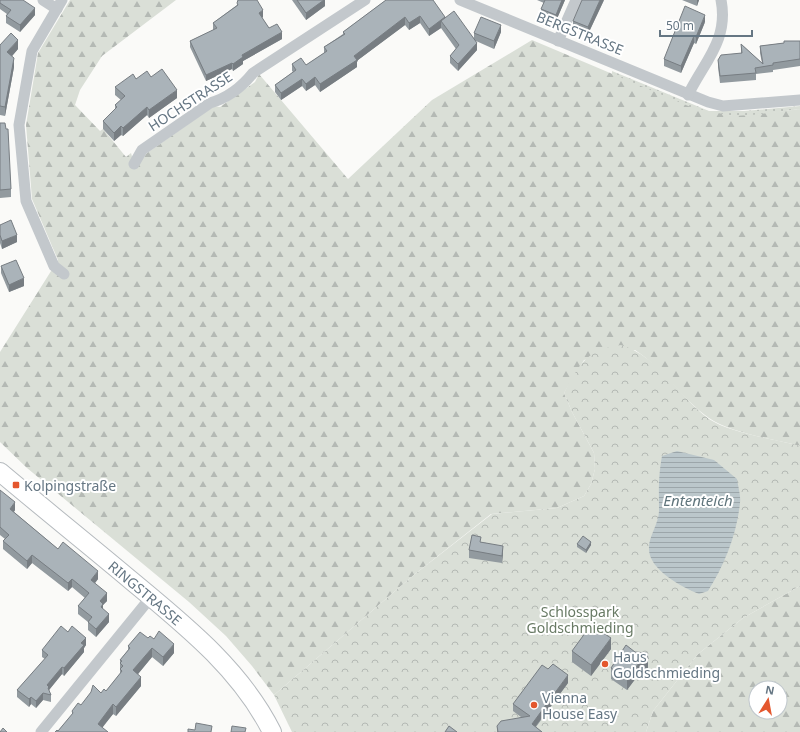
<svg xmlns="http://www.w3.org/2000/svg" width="800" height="732" font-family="'Noto Sans',sans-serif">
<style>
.grass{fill:url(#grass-dots)}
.forest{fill:url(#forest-firs);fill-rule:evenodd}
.park{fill:url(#park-crowns)}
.water{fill:url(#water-rules)}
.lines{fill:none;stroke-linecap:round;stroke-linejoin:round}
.primary-casing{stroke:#b5babe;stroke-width:20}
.street{stroke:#c3c8cc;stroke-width:11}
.primary{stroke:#fff;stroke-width:18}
.wall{fill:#929a9f}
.shaded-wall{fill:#777d82}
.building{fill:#aab3b9;stroke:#777d82}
.poi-dot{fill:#e4572e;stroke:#fff;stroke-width:1.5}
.labels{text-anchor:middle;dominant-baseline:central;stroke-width:4;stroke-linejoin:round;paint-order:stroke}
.street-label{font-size:14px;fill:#657683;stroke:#fff}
.poi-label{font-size:14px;fill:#657683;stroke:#fff;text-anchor:start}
.park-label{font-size:14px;fill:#687a64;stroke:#fff}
.water-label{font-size:15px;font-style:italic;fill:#60757c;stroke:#fff}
</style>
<defs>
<pattern id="grass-dots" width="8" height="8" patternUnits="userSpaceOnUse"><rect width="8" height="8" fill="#dadfd7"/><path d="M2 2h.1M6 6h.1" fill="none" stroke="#b4b9b4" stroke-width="1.8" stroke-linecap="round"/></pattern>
<pattern id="forest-firs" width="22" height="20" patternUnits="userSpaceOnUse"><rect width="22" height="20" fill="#dadfd7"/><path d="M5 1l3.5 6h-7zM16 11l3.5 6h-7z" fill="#b4b9b4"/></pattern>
<pattern id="park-crowns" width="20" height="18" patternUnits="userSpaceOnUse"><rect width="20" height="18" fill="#dadfd7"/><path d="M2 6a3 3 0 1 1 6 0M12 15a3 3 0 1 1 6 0" fill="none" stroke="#b4b9b4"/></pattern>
<pattern id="water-rules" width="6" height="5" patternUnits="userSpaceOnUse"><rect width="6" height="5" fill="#bbc7cb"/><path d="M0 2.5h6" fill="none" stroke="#9ca6aa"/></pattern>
</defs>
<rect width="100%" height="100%" fill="#fafaf8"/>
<path class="grass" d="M612,71L709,111H744L800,106V109C778,112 755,117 733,116C691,114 649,92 612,74Z"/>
<g class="forest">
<path d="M70,0H176L102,56L80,90L75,105L100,131L103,129L126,157L131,153L133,160L140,158L214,106L220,107L255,82L259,74L348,179L432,100L532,40L693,108L733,116L752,115L800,109V446C774,439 730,433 709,418C682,399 664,369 635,350L584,360L564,393L572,412L594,453L595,469L591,484L584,496L557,508L491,514L415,574L274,695L252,666L226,636L189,602L27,468L0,442V352L58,260L32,199L26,125L38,53Z"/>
<path d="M800,586V732H646L653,711L698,654L743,618ZM756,688H780V712H756Z"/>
</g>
<path class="park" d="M621,345C660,357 678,396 709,419C730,433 774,439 800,446V586L743,618L698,654L653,711L646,732H292L274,695L415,574L492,514L557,508L584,496L591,484L595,469L594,453L572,412L564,393C580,363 586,350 621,345Z"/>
<path class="water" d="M677,451L714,460L737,479C738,486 741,496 740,503C737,534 724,566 708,591L699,594C682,587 649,570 649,549C648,538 659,523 659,511C659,490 658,478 662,456Z"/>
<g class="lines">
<defs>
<g id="primary">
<path id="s1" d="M0,472C44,509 89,545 133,582C186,626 241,670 272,732"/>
</g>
</defs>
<use href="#primary" class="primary-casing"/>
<g class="street">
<polyline points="43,0 57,9"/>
<polyline points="62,0 32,51 19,125 26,201 54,266 64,274"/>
<polyline points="460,0 708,102 723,106 800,100"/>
<polyline points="558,41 576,0"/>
<path d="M688,95C704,62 729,40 721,0"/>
<path d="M134,164L142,150L210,103C228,98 241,88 253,73L365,0"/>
<polyline points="41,732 151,597"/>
</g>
<use href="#primary" class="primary"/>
</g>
<g class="wall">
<polygon points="0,0 35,15 20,32 6,23 6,16 7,14 0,9"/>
<polygon points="292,0 325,0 325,6 306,20"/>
<polygon points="386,0 445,17 474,38 474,33 501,32 494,49 476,41 477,50 458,71 450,63 450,56 456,49 441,28 429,36 420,23 409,30 405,25 358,60 357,62 357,67 320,92 315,85 306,91 302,86 281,100 275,92 275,85 293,72 292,71 292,64 306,65 324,53 324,47 343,34 343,32"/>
<polygon points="537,0 565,0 556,21 541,15 541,9 544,3"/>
<polygon points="604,0 588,34 573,28 573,21"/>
<polygon points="682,0 699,0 697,6"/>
<polygon points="237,3 263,17 262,18 269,28 282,39 243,61 243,64 233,71 232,69 206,81 190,47 190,41 213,30 213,23 237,5"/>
<polygon points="705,22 696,44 694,43 681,73 664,66 664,59"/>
<polygon points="800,41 800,66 773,70 773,72 756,74 756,80 720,83 718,67 718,60 741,53 741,44 762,63 760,53 760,46"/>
<polygon points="0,45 18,49 12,56 14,67 5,116 0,115"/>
<polygon points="151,77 177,98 149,118 147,115 123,136 121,135 114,141 103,129 103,121 115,109 115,105 121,100 115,95 115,87 136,79"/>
<polygon points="0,123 6,129 11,189 11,197 0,198"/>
<polygon points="0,225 17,242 2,249 0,243"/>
<polygon points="1,266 24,286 9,292 1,273"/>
<polygon points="0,490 15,510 14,512 58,549 98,579 95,583 107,601 103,605 103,609 109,622 96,637 88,630 88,622 78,614 78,606 85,598 72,587 68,591 32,563 27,569 3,549 3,541 5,539 0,535"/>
<polygon points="481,542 503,553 502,563 469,558 469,550"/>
<polygon points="577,544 591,545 586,553 577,547"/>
<polygon points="68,632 86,645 84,648 84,652 64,676 62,674 49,690 51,695 51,702 43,700 36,708 31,704 29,707 17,697 17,690 45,659 42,657 42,650"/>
<polygon points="148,638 154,639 174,653 163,666 152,657 138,674 141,686 116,716 113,714 102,727 58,731 72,715 72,711 81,705 101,693 106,691 120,674 120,660 128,650 128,646"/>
<polygon points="611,649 591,676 572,662 572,651"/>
<polygon points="611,668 648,670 639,674 627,690 611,679"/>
<polygon points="568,683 536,727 542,732 497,732 497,726 521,717 513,711 513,704"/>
</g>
<g class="shaded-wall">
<polygon points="324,0 325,0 325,6 306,20 306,13"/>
<polygon points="562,0 565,0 556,21 556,15"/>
<polygon points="600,0 604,0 588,34 588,27"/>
<polygon points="697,0 699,0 697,6"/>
<polygon points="35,8 35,15 20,32 20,25"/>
<polygon points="263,10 263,17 259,19 259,13"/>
<polygon points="705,15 705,22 696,44 696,37"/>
<polygon points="420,16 420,23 409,30 409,23"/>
<polygon points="405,17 405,25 358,60 357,62 357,67 320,92 320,84 358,53"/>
<polygon points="445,17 441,21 441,28 429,36 429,29"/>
<polygon points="501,25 501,32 494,49 494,41"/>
<polygon points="282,32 282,39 243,61 243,64 233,71 233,64 242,55"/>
<polygon points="694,36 694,43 681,73 681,66"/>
<polygon points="18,40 18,49 7,62 7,52"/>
<polygon points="477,43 477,50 458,71 458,64"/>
<polygon points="14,58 14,67 5,116 5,107"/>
<polygon points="232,63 232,69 206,81 206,75"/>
<polygon points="315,77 315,85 306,91 306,84"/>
<polygon points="302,79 302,86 281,100 281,93"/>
<polygon points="177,90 177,98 149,118 149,110"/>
<polygon points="147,107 147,115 123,136 123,128"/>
<polygon points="121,126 121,135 114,141 114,133"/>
<polygon points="17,235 17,242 2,249 2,241"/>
<polygon points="24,278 24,286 9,292 9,285"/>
<polygon points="15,502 15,510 10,517 10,509"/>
<polygon points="591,542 591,545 586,553 586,550"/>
<polygon points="503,546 503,553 502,563 502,556"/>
<polygon points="32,555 32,563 27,569 27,561"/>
<polygon points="98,571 98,579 91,588 91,580"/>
<polygon points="72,579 72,587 68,591 68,583"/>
<polygon points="107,593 107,601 103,605 103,612 101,615 100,601"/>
<polygon points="109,614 109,622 96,637 96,629"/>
<polygon points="86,638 86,645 84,648 84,652 64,676 64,668 81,643"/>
<polygon points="611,638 611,649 591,676 591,665"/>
<polygon points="174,644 174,653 163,666 163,657"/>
<polygon points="152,648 152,657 133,680 133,670"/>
<polygon points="648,659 648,670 639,674 627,690 627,679 639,663"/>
<polygon points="62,667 62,674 49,690 49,694 47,685"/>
<polygon points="568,675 568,683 532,731 532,724"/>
<polygon points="141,677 141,686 116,716 116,707"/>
<polygon points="43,693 43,700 36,708 36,701"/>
<polygon points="31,697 31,704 29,707 29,699"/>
<polygon points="113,704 113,714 99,732 98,724"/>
</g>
<g class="building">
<polygon points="0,0 23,0 35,8 20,25 6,16 11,10 0,3"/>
<polygon points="238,0 257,0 263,10 259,13 269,28 277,24 282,32 242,55 243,57 233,64 232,63 206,75 190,41 217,28 213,23 238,5 237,3"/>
<polygon points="297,0 324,0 306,13"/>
<polygon points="386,0 433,0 445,17 429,29 420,16 409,23 405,17 358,53 354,56 357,60 320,84 315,77 306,84 302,79 281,93 275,85 296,70 292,64 301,58 306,65 327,51 324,47 345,34 343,32"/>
<polygon points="545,0 562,0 556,15 541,9"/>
<polygon points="582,0 600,0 588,27 573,21"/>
<polygon points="685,6 705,15 696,37 694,36 681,66 664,59"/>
<polygon points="454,11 477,43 458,64 450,56 459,45 441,21"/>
<polygon points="481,17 501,25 494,41 474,33"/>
<polygon points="11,33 18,40 7,52 14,58 5,107 0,106 0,45"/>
<polygon points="784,41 800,41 800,59 773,63 773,65 755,68 756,73 720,76 718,60 721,55 742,53 741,44 763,64 760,46 784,43"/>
<polygon points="162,69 177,90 149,110 147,107 123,128 121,126 114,133 103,121 117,107 115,105 125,96 115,87 133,74 136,79 147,71 151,77"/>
<polygon points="0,123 5,123 6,129 8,129 11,189 0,190"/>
<polygon points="11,220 17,235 2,241 0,235 0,225"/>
<polygon points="16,260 24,278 9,285 1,266"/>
<polygon points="0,490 15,502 10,509 58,549 63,542 98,571 91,580 107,593 100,601 103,604 101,607 109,614 96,629 88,622 92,617 78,606 89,593 72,579 68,583 32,555 27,561 3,541 9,535 0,527"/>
<polygon points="472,535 481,537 480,542 503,546 502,556 469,550"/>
<polygon points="583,536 591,542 586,550 577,544"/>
<polygon points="591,625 611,638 591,665 572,651"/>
<polygon points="61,626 68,632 72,626 86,638 81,643 84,645 64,668 62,667 47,685 49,687 48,688 51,695 43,693 36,701 31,697 29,699 17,690 48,655 42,650"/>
<polygon points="159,631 174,644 163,657 152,648 133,670 141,677 116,707 113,704 98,724 108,732 55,732 57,730 58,731 73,713 72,711 78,703 81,705 91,692 93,685 101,693 104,689 106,691 122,671 120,669 123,666 120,663 122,661 120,660 130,648 128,646 140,632 148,638 150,636 154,639"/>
<polygon points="626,645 635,652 647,653 648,659 639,663 627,679 611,668"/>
<polygon points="553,664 568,675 532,724 542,732 498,732 497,726 501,721 530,716 513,704 542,665 548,669"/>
<polygon points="196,723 212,726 211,732 188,732 188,729 195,730"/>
<polygon points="232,726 246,728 245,732 231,732"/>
<polygon points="449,726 457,732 445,732"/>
<polygon points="3,728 7,732 0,732"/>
</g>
<g class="poi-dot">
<rect x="12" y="481" width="8" height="8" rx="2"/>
<circle cx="605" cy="664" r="4"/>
<circle cx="534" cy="705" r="4"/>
</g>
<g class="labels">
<g class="street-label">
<text transform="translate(580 33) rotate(22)">BERGSTRASSE</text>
<text transform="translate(190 101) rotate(-33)">HOCHSTRASSE</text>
<text stroke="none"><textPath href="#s1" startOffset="189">RINGSTRASSE</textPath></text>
</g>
<g class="poi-label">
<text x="24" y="485">Kolpingstraße</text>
<text x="613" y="656">Haus<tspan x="613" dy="16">Goldschmieding</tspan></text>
<text x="542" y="697">Vienna<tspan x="542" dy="16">House Easy</tspan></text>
</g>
<g class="park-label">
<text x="580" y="611">Schlosspark<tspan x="580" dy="16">Goldschmieding</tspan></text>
</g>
<g class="water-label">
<text x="698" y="500">Ententeich</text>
</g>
</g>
<g transform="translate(768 700) rotate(11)"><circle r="19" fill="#ffffff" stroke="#c1c8cd"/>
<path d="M0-3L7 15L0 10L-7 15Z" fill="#e4572e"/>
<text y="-6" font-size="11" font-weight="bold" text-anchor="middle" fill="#657683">N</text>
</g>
<path d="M660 30v6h92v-6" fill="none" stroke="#657683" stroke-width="2"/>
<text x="666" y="30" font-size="12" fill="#657683" stroke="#ffffff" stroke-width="3" paint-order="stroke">50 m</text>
</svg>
